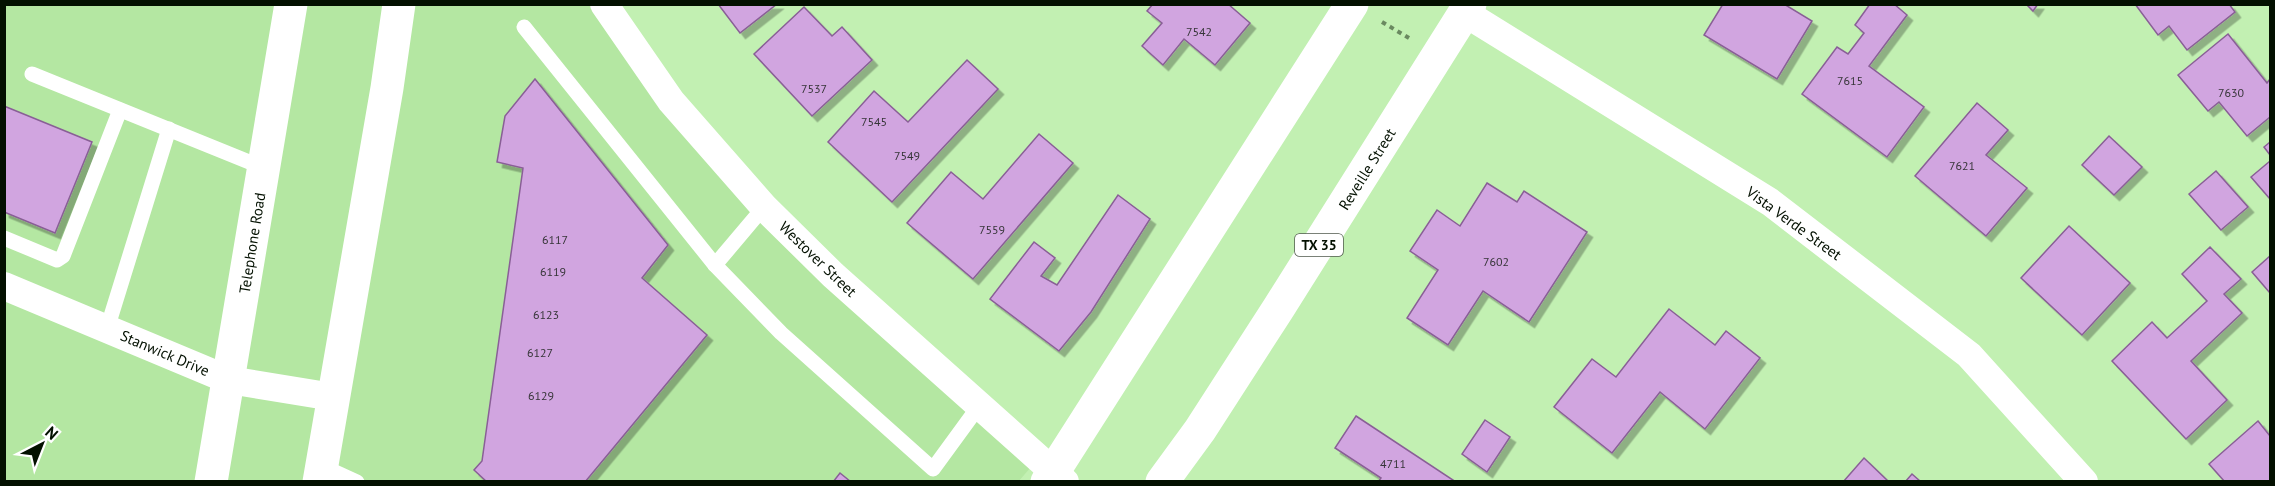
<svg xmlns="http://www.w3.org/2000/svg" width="2275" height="486" font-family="'PT Sans',sans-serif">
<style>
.built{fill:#b4e7a2}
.building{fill:#d1a5e0;stroke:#895f96;stroke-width:1.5;filter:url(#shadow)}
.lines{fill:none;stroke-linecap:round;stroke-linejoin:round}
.path{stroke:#6a8960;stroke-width:4;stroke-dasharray:4.5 4.5;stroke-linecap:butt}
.service{stroke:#fff;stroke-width:15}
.minor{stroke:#fff;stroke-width:28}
.secondary{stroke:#fff;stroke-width:33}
.primary{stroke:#fff;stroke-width:33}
.labels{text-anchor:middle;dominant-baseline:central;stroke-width:5;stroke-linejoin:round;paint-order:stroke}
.number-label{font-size:12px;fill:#363538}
.shield{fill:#fff;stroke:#4f584c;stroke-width:1.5}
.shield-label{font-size:14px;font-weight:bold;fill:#031000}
.street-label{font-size:15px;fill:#031000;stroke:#fff}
</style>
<defs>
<filter id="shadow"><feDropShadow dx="5.5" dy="5.5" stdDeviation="0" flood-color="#0004"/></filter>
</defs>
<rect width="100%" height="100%" fill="#c2f0b2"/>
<polygon class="built" points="4,5 610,5 675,97 820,254 1044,452 1018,482 5,481"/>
<g class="building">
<polygon points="718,4 777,4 740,33"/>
<polygon points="1153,4 1228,4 1250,23 1215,65 1184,39 1163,65 1142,46 1162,23 1147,11"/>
<polygon points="1723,4 1784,4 1812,21 1777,79 1704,35"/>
<polygon points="1870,4 1894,4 1907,15 1869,66 1924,107 1887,157 1802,94 1837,47 1848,54 1864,33 1855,25"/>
<polygon points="2026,4 2038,4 2033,11"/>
<polygon points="2135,4 2229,4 2235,12 2187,50 2169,26 2158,35"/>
<polygon points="804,7 832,36 842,27 872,60 812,116 754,54"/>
<polygon points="2228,34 2267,83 2270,79 2270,117 2247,136 2219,102 2208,111 2178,75"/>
<polygon points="967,60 998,89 892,202 828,142 874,91 908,122"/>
<polygon points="535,79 668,245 642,278 707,335 585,482 487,482 474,470 482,461 523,168 497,162 505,116"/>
<polygon points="1977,103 2008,130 1986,155 2027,188 1986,236 1915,176"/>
<polygon points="4,106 92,142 55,233 4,212"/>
<polygon points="1039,134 1073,163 973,279 907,223 951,172 983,199"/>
<polygon points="2109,136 2142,167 2114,195 2082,165"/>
<polygon points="2270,142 2270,155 2264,147"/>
<polygon points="2270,161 2270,199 2251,177"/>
<polygon points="2216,171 2248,207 2221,230 2189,194"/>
<polygon points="1487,183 1517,202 1524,191 1587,232 1529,322 1483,291 1448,345 1407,318 1438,270 1410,251 1437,210 1460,226"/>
<polygon points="1118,195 1150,219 1091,312 1059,351 990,299 1034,242 1055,258 1041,276 1057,285"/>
<polygon points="2069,226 2130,283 2082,335 2021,278"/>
<polygon points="2210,247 2241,279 2224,294 2242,313 2191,361 2227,400 2186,439 2112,361 2152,322 2167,338 2207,301 2182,274"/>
<polygon points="2270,256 2270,293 2252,272"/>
<polygon points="1669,309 1715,345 1726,331 1760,358 1705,429 1660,392 1612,453 1554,407 1592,359 1616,377"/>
<polygon points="1356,416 1456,482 1378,482 1381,478 1335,448"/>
<polygon points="1485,420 1510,437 1487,472 1462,454"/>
<polygon points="2258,421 2270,436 2270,482 2225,482 2209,464"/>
<polygon points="1864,458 1889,482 1843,482"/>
<polygon points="840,473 851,482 833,482"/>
<polygon points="1912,474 1921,482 1905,482"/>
</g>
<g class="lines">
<polyline class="path" points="1382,22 1409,38"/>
<g class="service">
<polyline points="524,27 715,265 781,333 933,469 979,406"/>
<polyline points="32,74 264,168"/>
<polyline points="4,238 57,260 63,256 120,110"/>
<polyline points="715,265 764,207"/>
<polyline points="107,329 169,129"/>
<polyline points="322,466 357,482"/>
</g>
<g class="minor">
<polyline points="604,4 671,101 764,207 833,275 1065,482"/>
<polyline points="1465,13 1770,202 1969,355 2084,482"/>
<polyline points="4,286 229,380 333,397"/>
</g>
<g class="secondary">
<polyline points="211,482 291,4"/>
<polyline points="319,482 387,88 399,4"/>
</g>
<g class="primary">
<polyline points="1047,482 1352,4"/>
<polyline points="1162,482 1200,430 1278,309 1470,4"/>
</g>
</g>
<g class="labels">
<g class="number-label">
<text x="1199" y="31">7542</text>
<text x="1850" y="80">7615</text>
<text x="814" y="88">7537</text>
<text x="2231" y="92">7630</text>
<text x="874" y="121">7545</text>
<text x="907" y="155">7549</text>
<text x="1962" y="165">7621</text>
<text x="992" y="229">7559</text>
<text x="555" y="239">6117</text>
<text x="1496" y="261">7602</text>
<text x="553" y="271">6119</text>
<text x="546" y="314">6123</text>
<text x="540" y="352">6127</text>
<text x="541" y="395">6129</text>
<text x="1393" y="463">4711</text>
</g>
<rect class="shield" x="1295" y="234" width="48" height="22" rx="4.5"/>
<g class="shield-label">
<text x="1319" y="245">TX 35</text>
</g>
<g class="street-label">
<text transform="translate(1367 169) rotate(-58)">Reveille Street</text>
<text transform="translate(1794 223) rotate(36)">Vista Verde Street</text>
<text transform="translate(252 243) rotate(-81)">Telephone Road</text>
<text transform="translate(818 259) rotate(44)">Westover Street</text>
<text transform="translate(165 353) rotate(23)">Stanwick Drive</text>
</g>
</g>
<rect width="2275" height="486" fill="none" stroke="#031000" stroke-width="12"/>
<g transform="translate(42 444) rotate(42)" stroke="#ffffff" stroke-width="4.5" paint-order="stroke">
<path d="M0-4.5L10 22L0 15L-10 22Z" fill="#031000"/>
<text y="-9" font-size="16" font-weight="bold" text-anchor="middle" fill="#031000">N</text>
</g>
</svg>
